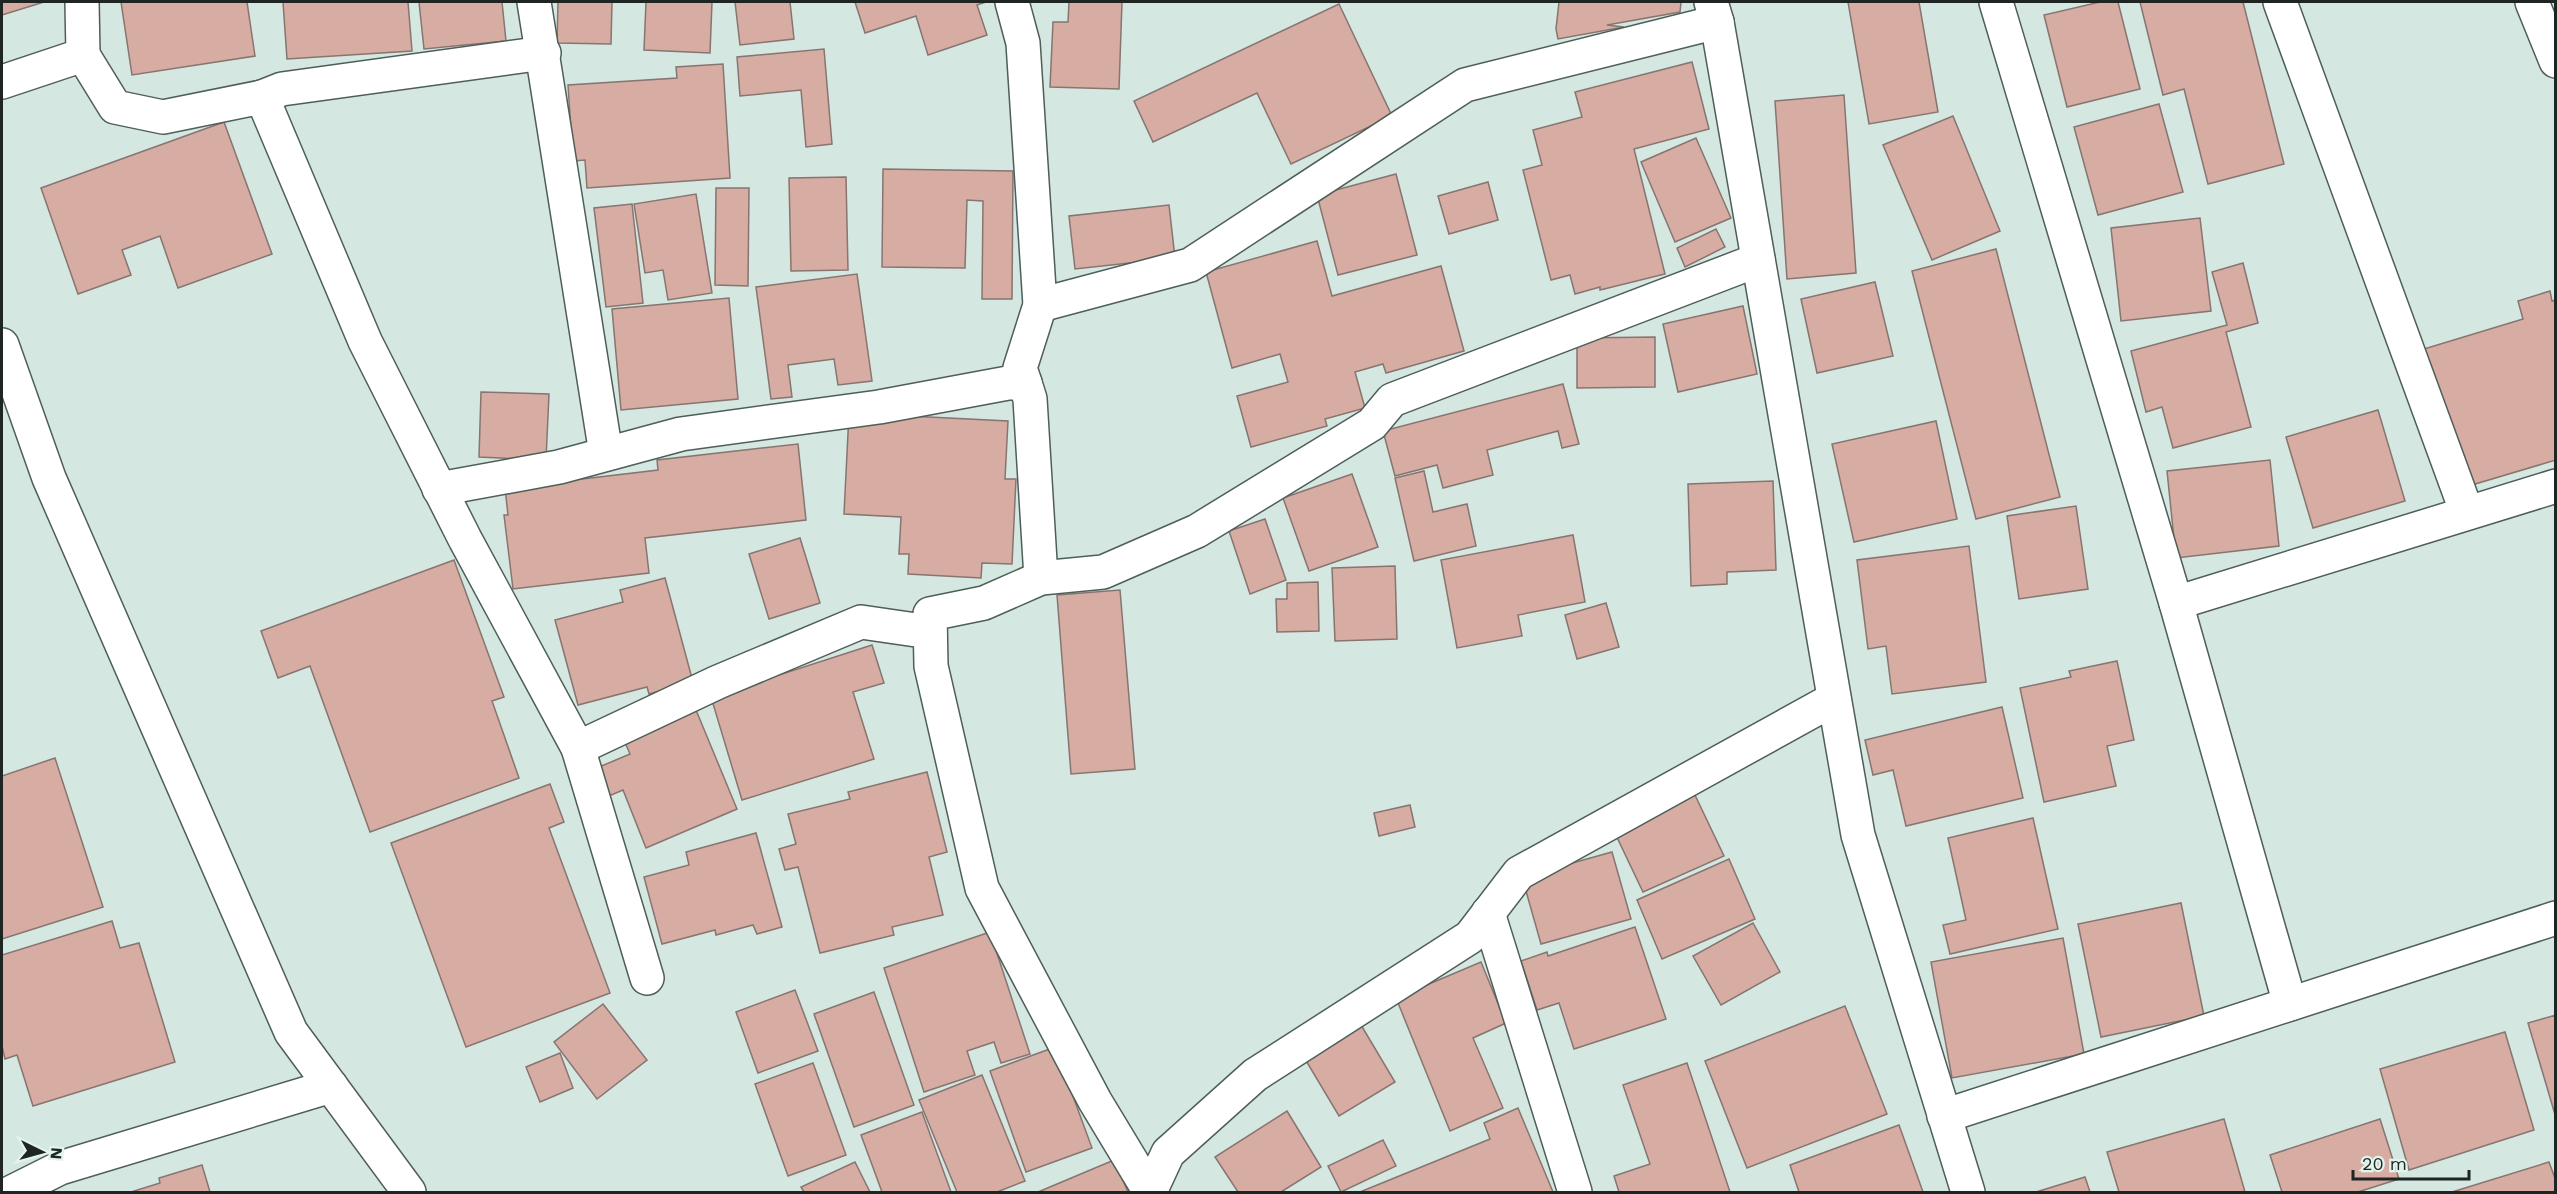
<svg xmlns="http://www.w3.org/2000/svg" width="2557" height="1194" font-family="'Work Sans',sans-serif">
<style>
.building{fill:#d7aca2;stroke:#867571;stroke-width:1.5}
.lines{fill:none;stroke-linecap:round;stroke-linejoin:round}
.street-casing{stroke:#4e5e59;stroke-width:36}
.street{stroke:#fff;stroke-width:33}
</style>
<rect width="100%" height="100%" fill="#d4e7e0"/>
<g class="building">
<polygon points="2,2 44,2 2,15"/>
<polygon points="121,2 247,2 255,56 132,75"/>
<polygon points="283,2 408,2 412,51 287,59"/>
<polygon points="419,2 502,2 506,41 424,49"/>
<polygon points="558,2 612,2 611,44 557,43"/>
<polygon points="646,2 712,2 710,53 644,50"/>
<polygon points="735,2 790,2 794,39 740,45"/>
<polygon points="855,2 986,2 977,5 987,35 928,55 916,16 865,33"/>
<polygon points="1069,2 1122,2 1119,89 1050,87 1053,22 1068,22"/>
<polygon points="1559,2 1681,2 1680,12 1607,25 1624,27 1558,39 1556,29"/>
<polygon points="1848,2 1919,2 1938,112 1869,124"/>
<polygon points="2100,2 2118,2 2140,89 2067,107 2044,15"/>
<polygon points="2140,2 2243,2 2284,164 2208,184 2184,89 2163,95"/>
<polygon points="1339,4 1392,116 1291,164 1257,93 1153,142 1134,101"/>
<polygon points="824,49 832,144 806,147 801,90 740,96 737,57"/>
<polygon points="1692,62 1709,129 1634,149 1665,274 1600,290 1600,287 1575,294 1570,275 1551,280 1523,170 1542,165 1533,130 1582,117 1575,92"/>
<polygon points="723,64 730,178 587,188 585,160 573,161 568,85 677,78 676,67"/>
<polygon points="1844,95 1856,273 1787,279 1775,101"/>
<polygon points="2159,104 2183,192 2098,215 2074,127"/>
<polygon points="1953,116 2000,231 1932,260 1883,145"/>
<polygon points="224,122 272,254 178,288 160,236 122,250 131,275 78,294 41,188"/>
<polygon points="1696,138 1731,218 1675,242 1641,162"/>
<polygon points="883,169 1013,171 1012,299 982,299 983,201 967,200 965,268 882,267"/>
<polygon points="1396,174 1417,255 1338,275 1317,195"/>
<polygon points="846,177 848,270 791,271 789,178"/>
<polygon points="1488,182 1498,220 1449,234 1438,196"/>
<polygon points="716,188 749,188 748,286 715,285"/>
<polygon points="696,194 712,293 668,300 663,270 645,273 634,204"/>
<polygon points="632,204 643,303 606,307 594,208"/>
<polygon points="1169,205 1175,258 1075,269 1069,216"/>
<polygon points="2200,218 2211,311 2121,321 2111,228"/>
<polygon points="1716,229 1725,247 1685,267 1677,248"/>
<polygon points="1317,241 1332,296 1441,266 1464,351 1386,373 1383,364 1355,372 1365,408 1325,419 1327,426 1251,447 1237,396 1288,382 1280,354 1232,368 1206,272"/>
<polygon points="1996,249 2060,497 1976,519 1912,271"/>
<polygon points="2243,263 2258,323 2226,332 2251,427 2173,448 2162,407 2146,412 2131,351 2227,325 2212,272"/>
<polygon points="857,274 872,381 838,385 834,359 788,365 792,397 771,399 756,287"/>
<polygon points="1875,282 1893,356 1817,373 1801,299"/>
<polygon points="2550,291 2552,301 2556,300 2556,460 2465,487 2424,349 2523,319 2518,301"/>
<polygon points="729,298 738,399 621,410 612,309"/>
<polygon points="1743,306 1757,374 1678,392 1663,324"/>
<polygon points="1655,337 1655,387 1577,388 1577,338"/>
<polygon points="1563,384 1579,444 1562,448 1558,431 1487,450 1493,475 1443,488 1437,465 1395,476 1383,431"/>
<polygon points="481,392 549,394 546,460 479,457"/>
<polygon points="2378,410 2405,501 2313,528 2286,437"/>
<polygon points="849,413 1008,421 1005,479 1016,479 1012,564 982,563 981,578 908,574 909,554 899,554 901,517 844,514"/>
<polygon points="1936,421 1957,519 1854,542 1832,444"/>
<polygon points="798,444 806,520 645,538 649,573 513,589 504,515 508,515 505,488 658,470 657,460"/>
<polygon points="2270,460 2279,546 2176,558 2167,471"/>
<polygon points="1424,471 1433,512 1467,504 1476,546 1414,561 1395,478"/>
<polygon points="1352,474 1378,547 1309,571 1283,498"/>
<polygon points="1773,481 1776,570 1727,572 1727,584 1691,586 1688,484"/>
<polygon points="2076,506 2088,589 2019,599 2007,516"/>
<polygon points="1265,519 1286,580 1250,594 1229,531"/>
<polygon points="1573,535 1585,602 1518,615 1522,636 1457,648 1441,560"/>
<polygon points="800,538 820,603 769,619 749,554"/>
<polygon points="1969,546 1986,682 1892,694 1886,646 1868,649 1857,560"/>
<polygon points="454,560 504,697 492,701 519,778 370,832 310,666 278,678 261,631"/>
<polygon points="1395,566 1397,639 1335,641 1332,568"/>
<polygon points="665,578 693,682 649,694 647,687 578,705 555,620 623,602 620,590"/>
<polygon points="1318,582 1319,631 1277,632 1276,599 1287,599 1287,583"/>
<polygon points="1120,590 1135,769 1071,774 1057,595"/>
<polygon points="1606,603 1619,647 1577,659 1565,615"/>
<polygon points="872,645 884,683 853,692 874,759 742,800 711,697"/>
<polygon points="2117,661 2134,740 2107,746 2116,786 2044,802 2020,688 2071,677 2069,671"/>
<polygon points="2002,707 2023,798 1906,826 1893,770 1873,775 1865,740"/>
<polygon points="696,710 737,809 646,848 623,790 604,798 592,770 630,754 624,740"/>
<polygon points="55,758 103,907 2,939 2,776"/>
<polygon points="927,772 947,852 929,857 943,915 892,927 894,935 820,953 798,867 785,870 779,849 796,844 788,814 850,799 848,792"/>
<polygon points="550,784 564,822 549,828 610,993 466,1047 391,843"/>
<polygon points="1694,793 1724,856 1643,892 1614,831"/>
<polygon points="1410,805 1415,827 1379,836 1374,813"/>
<polygon points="2033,818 2058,929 1950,954 1943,925 1966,920 1948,838"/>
<polygon points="756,833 782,927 757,934 753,925 716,935 715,930 662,944 644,877 689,865 686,852"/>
<polygon points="1612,852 1631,919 1541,944 1522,877"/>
<polygon points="1729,859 1755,919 1662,959 1637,900"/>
<polygon points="2181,903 2204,1016 2101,1037 2078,924"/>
<polygon points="112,921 120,948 139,943 175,1062 33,1106 17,1055 5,1059 2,1046 2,955"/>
<polygon points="1753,923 1780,972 1721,1005 1693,956"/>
<polygon points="1635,927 1666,1019 1574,1049 1559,1003 1537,1010 1521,961 1547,952 1548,956"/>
<polygon points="990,932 1030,1054 1001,1063 994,1042 967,1051 975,1075 924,1092 884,968"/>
<polygon points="2063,938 2084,1054 1952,1078 1931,962"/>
<polygon points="1481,962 1506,1023 1473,1038 1503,1108 1450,1131 1396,998"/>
<polygon points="795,990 818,1051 758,1073 736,1012"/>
<polygon points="874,992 914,1105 854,1127 814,1014"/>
<polygon points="603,1004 647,1060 597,1099 554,1042"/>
<polygon points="1845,1006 1887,1114 1747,1168 1705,1061"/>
<polygon points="2556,1015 2556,1118 2528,1023"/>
<polygon points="1361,1025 1395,1082 1339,1116 1305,1059"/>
<polygon points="2505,1032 2534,1130 2409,1170 2380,1069"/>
<polygon points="1055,1047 1092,1148 1026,1172 990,1071"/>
<polygon points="560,1053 573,1088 540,1102 526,1067"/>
<polygon points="813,1063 846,1155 788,1176 755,1084"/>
<polygon points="1687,1063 1730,1192 1619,1192 1614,1176 1650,1164 1623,1085"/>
<polygon points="982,1075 1025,1181 997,1192 957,1192 919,1100"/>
<polygon points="1518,1108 1553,1192 1360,1192 1490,1139 1484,1123"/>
<polygon points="1287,1111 1321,1167 1281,1192 1238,1192 1215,1157"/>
<polygon points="922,1112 951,1192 882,1192 861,1135"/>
<polygon points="2224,1119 2245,1192 2119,1192 2107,1152"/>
<polygon points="2380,1119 2399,1179 2358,1192 2282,1192 2270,1155"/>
<polygon points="1899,1125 1923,1192 1799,1192 1790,1165"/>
<polygon points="1383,1140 1396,1166 1341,1192 1328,1166"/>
<polygon points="1114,1160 1128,1192 1038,1192"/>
<polygon points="855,1162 870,1192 804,1192 801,1187"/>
<polygon points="2549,1162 2556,1181 2556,1192 2452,1192"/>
<polygon points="202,1165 210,1192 131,1192 160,1183 159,1178"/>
<polygon points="2085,1177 2090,1192 2036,1192"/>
</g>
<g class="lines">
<defs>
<g id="street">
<polyline points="534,2 606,454"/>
<polyline points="1012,2 1023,43 1040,305 1020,368 1025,383"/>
<polyline points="1711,2 1717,22 1858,835 1968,1192"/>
<polyline points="1996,2 2176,603 2290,1004"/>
<polyline points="2280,2 2467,513"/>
<polyline points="2532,2 2556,61"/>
<polyline points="83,55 115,107 163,117 262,97 365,341 465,539 578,748 718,682 861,622 930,632"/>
<polyline points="2,82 83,55 82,2"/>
<polyline points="262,97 282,89 544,53"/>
<polyline points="1040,305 1190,265 1465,85 1717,22"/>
<polyline points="2,345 49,478 291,1032 409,1192"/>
<polyline points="439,489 559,467 681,434 879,407 1008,383 1025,383 1030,399 1041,578"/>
<polyline points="2176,603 2556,486"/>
<polyline points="578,748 647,978"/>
<polyline points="1488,913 1575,1192"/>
<polyline points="1944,1116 2556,918"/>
<polyline points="12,1192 60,1168 331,1086"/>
<polyline points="1150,1192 1095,1101 982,888 931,666 930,614 984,603 1041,578 1103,572 1197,531 1372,424 1392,400 1758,260"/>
<polyline points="1150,1192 1168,1153 1255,1075 1470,937 1519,873 1834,699"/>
</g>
</defs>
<use href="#street" class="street-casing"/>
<use href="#street" class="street"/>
</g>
<rect width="2557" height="1194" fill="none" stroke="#1e2522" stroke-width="6"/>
<g transform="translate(42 1152) rotate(95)" stroke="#e1f4ed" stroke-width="4.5" paint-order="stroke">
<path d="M0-4.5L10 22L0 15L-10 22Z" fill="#1e2522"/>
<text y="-9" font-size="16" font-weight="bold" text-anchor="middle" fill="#1e2522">N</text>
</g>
<path d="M2353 1170v9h116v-9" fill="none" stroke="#1e2522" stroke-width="3"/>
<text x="2362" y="1170" font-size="18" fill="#1e2522" stroke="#e1f4ed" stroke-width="4.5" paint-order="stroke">20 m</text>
</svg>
